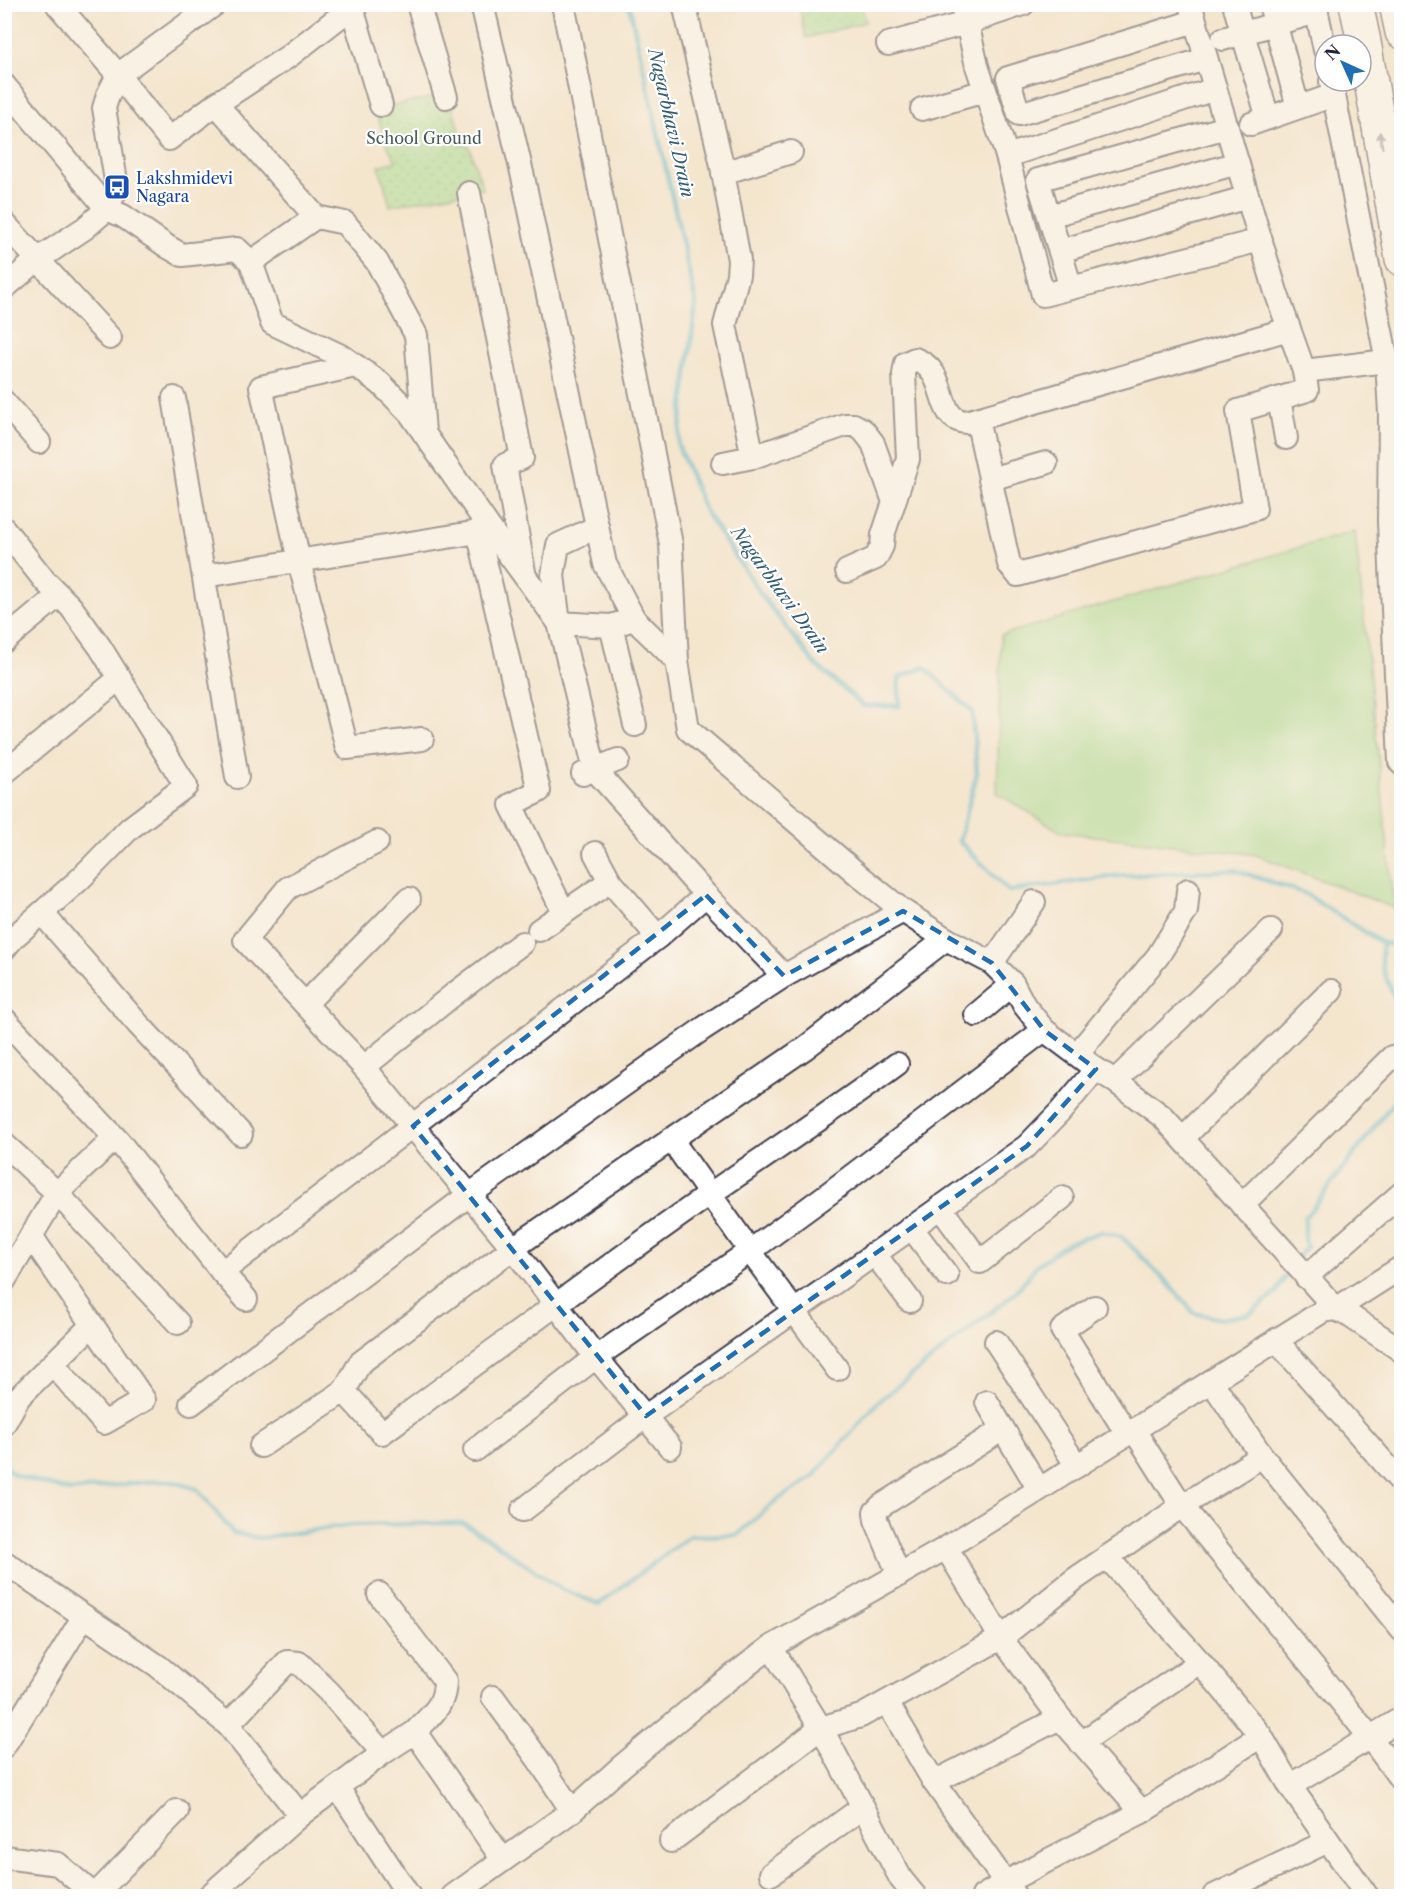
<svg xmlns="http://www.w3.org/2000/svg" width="1406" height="1901" font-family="'Libre Caslon Text',serif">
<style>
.green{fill:#a0de92;stroke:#618066;stroke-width:1.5}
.park{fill:url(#park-dots);stroke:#618066;stroke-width:1.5}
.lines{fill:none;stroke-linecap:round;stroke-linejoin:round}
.stream{stroke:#4fb3cd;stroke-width:5}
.minor-casing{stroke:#423f51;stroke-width:26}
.highway-casing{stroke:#423f51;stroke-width:36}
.minor{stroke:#fff;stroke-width:22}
.highway{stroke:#fff;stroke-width:33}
.oneway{fill:#9c9ca7}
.marked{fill:none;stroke:#1f6fb2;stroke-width:4.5;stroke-dasharray:12 8;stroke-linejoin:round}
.labels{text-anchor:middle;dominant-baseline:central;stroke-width:4.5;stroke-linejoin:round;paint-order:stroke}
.park-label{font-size:16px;fill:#485a55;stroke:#fff}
.transit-label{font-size:16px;fill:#164399;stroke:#fff;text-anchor:start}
.water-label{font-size:18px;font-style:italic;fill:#345c75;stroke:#fff}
</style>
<defs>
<pattern id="park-dots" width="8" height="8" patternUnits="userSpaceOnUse" patternTransform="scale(1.5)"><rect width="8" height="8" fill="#a0de92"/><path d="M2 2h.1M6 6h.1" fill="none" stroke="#8abe7f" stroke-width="1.8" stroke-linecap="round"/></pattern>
</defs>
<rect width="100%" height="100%" fill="#fff"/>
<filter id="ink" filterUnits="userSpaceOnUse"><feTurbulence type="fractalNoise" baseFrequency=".0167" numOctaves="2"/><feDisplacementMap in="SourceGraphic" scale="12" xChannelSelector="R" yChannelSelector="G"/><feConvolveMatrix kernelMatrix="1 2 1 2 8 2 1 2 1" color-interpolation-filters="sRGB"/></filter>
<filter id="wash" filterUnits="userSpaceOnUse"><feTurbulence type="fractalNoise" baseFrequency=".008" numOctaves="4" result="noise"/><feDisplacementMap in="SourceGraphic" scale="24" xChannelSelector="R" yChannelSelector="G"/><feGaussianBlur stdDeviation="1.35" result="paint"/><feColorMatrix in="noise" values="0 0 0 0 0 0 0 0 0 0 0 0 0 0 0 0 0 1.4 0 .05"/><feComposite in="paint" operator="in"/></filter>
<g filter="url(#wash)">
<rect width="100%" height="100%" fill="#f4e5cd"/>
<polygon class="green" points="1355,531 1394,908 1256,855 1061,832 997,793 1001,635"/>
<g class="park">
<polygon points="799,5 861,5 866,22 806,38"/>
<polygon points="449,94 463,145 469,146 483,189 390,206 379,166 396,161 387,145 375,109"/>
</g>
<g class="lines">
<g class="stream">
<polyline points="629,4 696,303 678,445 705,511 765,600 816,665 864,706 899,706 899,678 924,667 972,711 977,773 959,841 1009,891 1116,876 1235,870 1304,893 1382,943 1402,946"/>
<polyline points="1382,943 1382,967 1402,1017"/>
<polyline points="1297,1258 1307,1247 1305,1241 1305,1218 1402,1091"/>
<polyline points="4,1466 15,1475 70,1491 145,1482 171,1481 197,1489 233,1533 259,1538 352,1525 463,1523 494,1542 561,1589 599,1604 690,1536 737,1535 777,1500 812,1478 879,1401 1015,1293 1037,1265 1068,1243 1101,1232 1122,1237 1168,1283 1194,1313 1221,1319 1249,1314 1276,1293 1290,1268"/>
</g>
</g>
</g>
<g filter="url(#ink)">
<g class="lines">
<defs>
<g id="minor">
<polyline points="57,4 118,75 169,139 216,104 289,56 356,4"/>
<polyline points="418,4 446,97"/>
<polyline points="482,4 523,177 605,564 634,619 677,661 688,729 861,877 903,911 946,939 992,963 1013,984 1024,1005 1044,1030 1096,1069"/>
<polyline points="563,4 671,544 677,661"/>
<polyline points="684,4 721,161 739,260 738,275 725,325 753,457 845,425 854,425 863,430 873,443 894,502 883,535 882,546 876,558 847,571"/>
<polyline points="961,4 967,23 977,66 1007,156 1043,295 1261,240"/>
<polyline points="1190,4 1276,292 1304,371 1387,361"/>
<polyline points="1234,4 1268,118"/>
<polyline points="1270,4 1298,107"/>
<polyline points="1315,4 1325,50"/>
<polyline points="352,8 381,105"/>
<polyline points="1195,21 1008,78 1019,114 1206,59"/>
<polyline points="1223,39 1317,12"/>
<polyline points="888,44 967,23 1023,4"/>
<polyline points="1331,81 1387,361 1390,413 1389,522 1400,762 1402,764"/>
<polyline points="4,85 107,209 123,216 168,247 182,255 237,249 251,262 272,323 343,357 380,383 410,413 491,530 559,623 611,626 634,619"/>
<polyline points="216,104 316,217 345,223 377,262 416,335 424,432"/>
<polyline points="922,109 985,91"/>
<polyline points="1251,124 1334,95"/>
<polyline points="1007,156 1215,89"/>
<polyline points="723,173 791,152"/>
<polyline points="469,193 522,458 505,465 524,572"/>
<polyline points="1049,216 1238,163"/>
<polyline points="4,223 110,338"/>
<polyline points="1060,251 1248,197"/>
<polyline points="251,262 316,217"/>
<polyline points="4,288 37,260 85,228 107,209 117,187 104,108 108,95 118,75 215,4"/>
<polyline points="1071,288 1038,180 1227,127"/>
<polyline points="355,366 261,387 299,561 347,748 422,739"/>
<polyline points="174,398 237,777"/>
<polyline points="1279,399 1286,438"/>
<polyline points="4,402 39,442"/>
<polyline points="977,419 1009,564 1018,575 1255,509 1238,411 1307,390 1304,371"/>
<polyline points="723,463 753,457"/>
<polyline points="990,479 1046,463"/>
<path d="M894,502L908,459L904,374L906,363L915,359C951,372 933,419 966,422L1289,329"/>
<polyline points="597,527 558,545 553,575 559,623 595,770 706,895"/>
<polyline points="4,529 45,581 71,607 100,647 186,786 130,828 79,880 14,937 4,949"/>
<polyline points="478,531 539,791 511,805 564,913"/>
<polyline points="204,576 491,530"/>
<polyline points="611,626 635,725"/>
<polyline points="4,641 59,595"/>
<polyline points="4,773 120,678"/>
<polyline points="583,774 618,760"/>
<polyline points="377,842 288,888 245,940 364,1067 513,1248 596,1357 670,1447"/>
<polyline points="595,853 610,881"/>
<polyline points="42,913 138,1024 241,1134"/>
<polyline points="539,930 610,881 658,937 706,895 784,976"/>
<polyline points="992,963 1034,902"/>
<polyline points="305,1004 409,899"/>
<polyline points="976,1015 1013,984"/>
<polyline points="4,1019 120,1143 222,1272 246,1299"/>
<polyline points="1077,1054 1158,956 1186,911 1188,890"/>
<path d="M897,1064C836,1109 773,1151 710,1194C599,1272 491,1352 382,1433L344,1391L360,1363L513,1248L805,1048L946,939"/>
<polyline points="364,1067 453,995 522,943"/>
<polyline points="1115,1081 1271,930"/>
<polyline points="1183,1138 1331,991"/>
<polyline points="671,1139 750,1251 837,1369"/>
<polyline points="4,1144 57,1193 178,1323"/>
<polyline points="1242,1205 1392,1057"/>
<polyline points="940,1207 980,1262 1062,1198"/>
<polyline points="911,1227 947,1275"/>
<polyline points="31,1236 144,1400 104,1423 53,1364"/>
<polyline points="874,1253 910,1301"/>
<polyline points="222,1272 658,937"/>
<polyline points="1306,1277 1402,1193"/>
<polyline points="4,1281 57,1193 115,1138"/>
<polyline points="1095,1307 1062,1330 1127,1434"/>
<polyline points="1276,1340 1402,1483"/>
<polyline points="996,1342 1077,1466"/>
<polyline points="1211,1381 1262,1456 1402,1630"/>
<polyline points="987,1402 1003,1429"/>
<polyline points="191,1404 469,1195 704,1028 784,976 903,911"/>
<polyline points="4,1424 19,1397 92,1325"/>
<polyline points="1134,1430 1182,1506 1370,1737 1402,1781"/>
<polyline points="261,1446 344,1391"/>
<polyline points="475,1450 596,1357 750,1251 828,1194 1044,1030"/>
<polyline points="523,1510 646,1416 1027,1146 1060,1112 1096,1069 1115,1081 1163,1117 1336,1309 1402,1267"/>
<polyline points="946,1548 1001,1638 1060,1718 1142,1812"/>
<polyline points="1107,1557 1200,1662 1261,1736 1290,1786 1402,1718"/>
<polyline points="4,1562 158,1666 228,1725 300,1815 209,1896"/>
<polyline points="899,1575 876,1520 875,1512 881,1506 1003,1429 1039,1489"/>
<path d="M379,1594L445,1681C445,1706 431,1715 415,1732"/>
<polyline points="771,1647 826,1737 901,1879 915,1896"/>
<polyline points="493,1697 538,1759 572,1811"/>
<polyline points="887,1702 934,1782 1015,1896"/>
<polyline points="228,1725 287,1662 299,1663 330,1693 383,1753"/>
<polyline points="1081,1743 1200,1662"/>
<polyline points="4,1746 84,1616"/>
<polyline points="934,1782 1060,1718"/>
<polyline points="1290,1786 1367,1896"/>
<polyline points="338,1788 409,1896"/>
<polyline points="300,1815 383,1753 415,1732 503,1860"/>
<polyline points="671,1841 821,1728 861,1716 1001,1638 1075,1579 1182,1506 1262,1456"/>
<polyline points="4,1857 58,1864 95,1896"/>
<polyline points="771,1874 863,1807"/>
<polyline points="94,1896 177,1811"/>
<polyline points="453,1896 572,1811 622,1766 714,1690 771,1647 946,1548 1323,1311 1336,1309 1350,1316 1402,1351"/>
<polyline points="983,1896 1004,1883 1142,1812 1261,1736"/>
<polyline points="1214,1896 1328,1841"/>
</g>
<g id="highway">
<polyline points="1356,4 1364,42 1402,259"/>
<polyline points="1396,4 1402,32"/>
</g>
</defs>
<use href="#minor" class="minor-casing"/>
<use href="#highway" class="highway-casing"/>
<use href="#minor" class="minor"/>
<use href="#highway" class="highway"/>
</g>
<defs><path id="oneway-solid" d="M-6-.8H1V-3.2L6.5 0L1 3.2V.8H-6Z" transform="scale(1.5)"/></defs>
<use class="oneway" href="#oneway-solid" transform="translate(1381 140) rotate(-100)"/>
</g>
<path d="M0 0H1406V1901H0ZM706,895L784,976L903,911L992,963L1044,1030L1096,1069L1027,1146L646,1416L413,1126Z" fill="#f4e5cd" fill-opacity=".55" fill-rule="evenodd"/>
<path class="marked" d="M706,895L784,976L903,911L992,963L1044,1030L1096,1069L1027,1146L646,1416L413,1126Z"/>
<defs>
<symbol id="bus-square" viewBox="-11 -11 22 22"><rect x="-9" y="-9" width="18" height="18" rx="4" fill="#1a4fb4" stroke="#fff"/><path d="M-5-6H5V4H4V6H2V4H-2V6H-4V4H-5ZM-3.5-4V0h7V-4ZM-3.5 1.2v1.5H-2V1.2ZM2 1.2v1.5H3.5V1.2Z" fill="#fff"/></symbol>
</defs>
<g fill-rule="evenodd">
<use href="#bus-square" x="102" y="172" width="30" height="30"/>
</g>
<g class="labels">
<g class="park-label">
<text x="424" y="138">School Ground</text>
</g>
<g class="transit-label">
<text x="136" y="178">Lakshmidevi<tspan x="136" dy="18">Nagara</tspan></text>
</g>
<g class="water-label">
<text transform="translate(671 123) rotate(77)">Nagarbhavi Drain</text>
<text transform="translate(780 590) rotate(54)">Nagarbhavi Drain</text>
</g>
</g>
<rect width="1406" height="1901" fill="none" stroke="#fff" stroke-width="24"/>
<g transform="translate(1343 63) rotate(315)"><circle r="28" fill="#ffffff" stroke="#a7a7b1" stroke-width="1.5"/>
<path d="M0-4.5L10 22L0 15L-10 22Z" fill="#1f6fb2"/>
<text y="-9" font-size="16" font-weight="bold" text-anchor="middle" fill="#22223b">N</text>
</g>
</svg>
